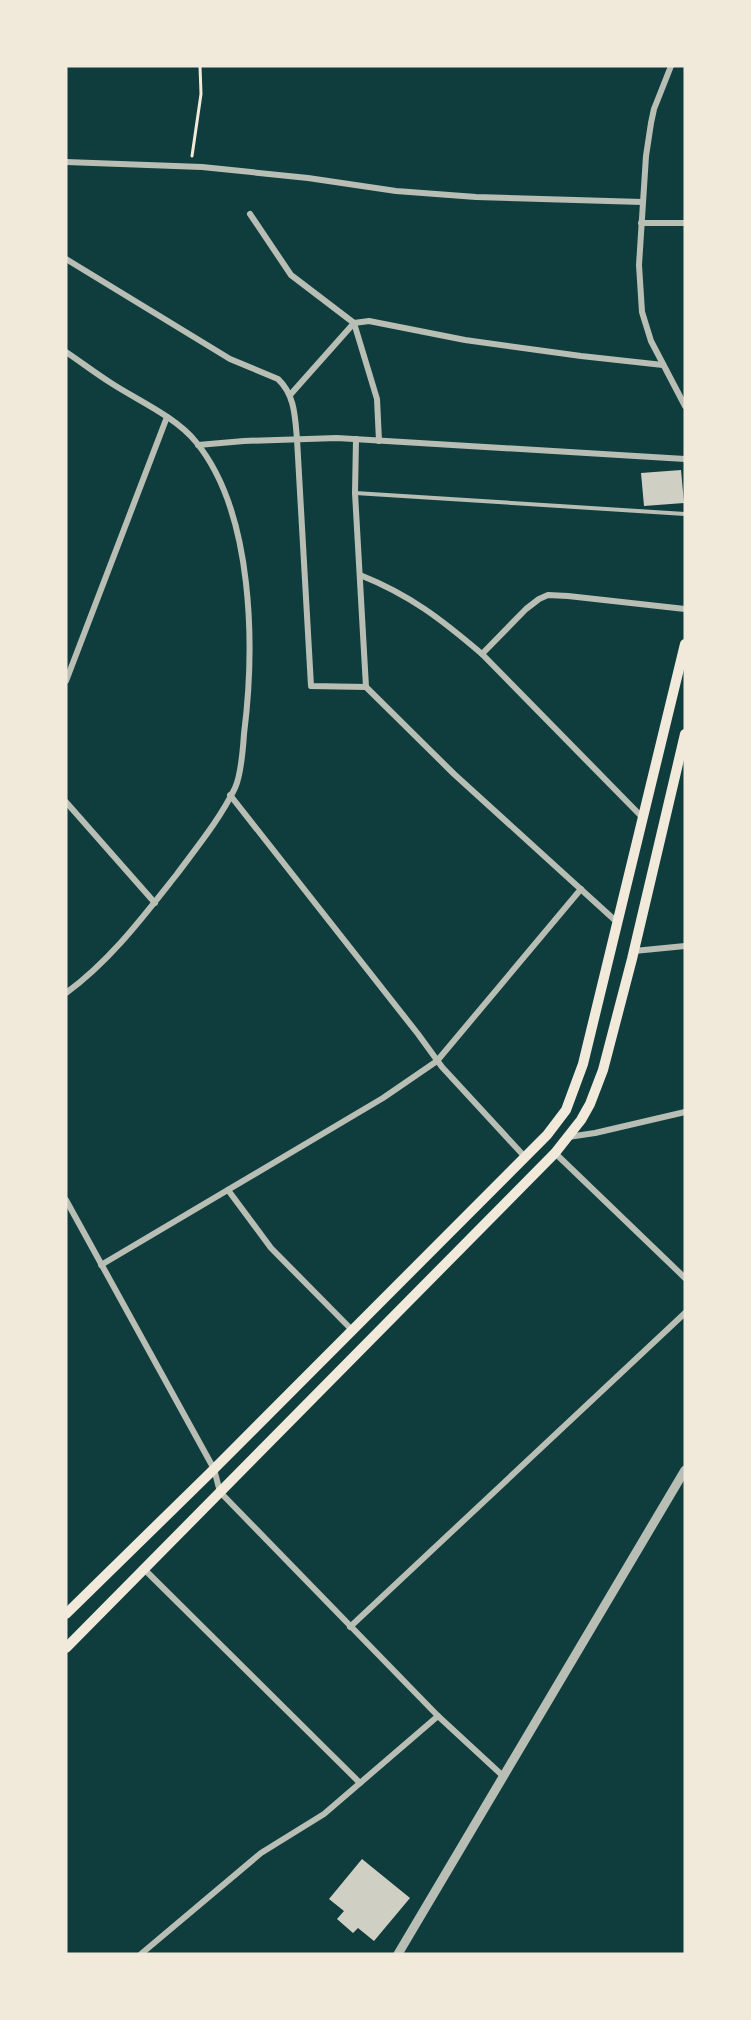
<svg xmlns="http://www.w3.org/2000/svg" width="751" height="2020" font-family="'Roboto Condensed',sans-serif">
<style>
.building{fill:#cfcfc3}
.lines{fill:none;stroke-linecap:round;stroke-linejoin:round}
.path{stroke:#f1e9da;stroke-width:3}
.service{stroke:#b8beb3;stroke-width:4}
.minor{stroke:#b8beb3;stroke-width:6}
.tertiary{stroke:#b8beb3;stroke-width:9}
.secondary{stroke:#f1e9da;stroke-width:10}
</style>
<rect width="100%" height="100%" fill="#0f3d3e"/>
<g class="building">
<polygon points="681,470 684,503 644,506 641,473"/>
<polygon points="362,1859 410,1898 374,1941 358,1928 353,1933 337,1919 344,1911 329,1899"/>
</g>
<g class="lines">
<polyline class="path" points="192,156 201,94 200,66"/>
<polyline class="service" points="355,493 685,514"/>
<g class="minor">
<polyline points="671,66 654,109 651,123 646,156 639,265 642,312 651,341 685,406"/>
<polyline points="66,162 202,167 308,178 396,191 476,197 642,202"/>
<polyline points="250,214 291,275 354,323 377,399 379,441"/>
<polyline points="641,223 685,223"/>
<path d="M66,259L230,359L278,379C295,395 295,417 297,439L311,686L366,687"/>
<path d="M66,352C81,362 95,373 111,383C137,400 176,417 196,442C254,513 255,647 244,734C243,749 241,775 235,788C220,819 197,847 177,874C143,917 110,961 66,993"/>
<polyline points="290,395 354,323 369,321 465,340 581,356 663,365"/>
<polyline points="356,439 355,493 366,687 454,774 618,923"/>
<polyline points="198,445 244,441 337,438 685,459"/>
<path d="M360,575C410,595 441,619 482,654L526,609L539,599L548,595L568,596L685,609"/>
<polyline points="482,654 643,818"/>
<polyline points="66,681 167,417"/>
<polyline points="230,795 418,1034 442,1067 525,1157"/>
<polyline points="66,802 155,903"/>
<polyline points="634,951 685,946"/>
<polyline points="568,1137 595,1133 685,1112"/>
<polyline points="555,1153 685,1278"/>
<polyline points="228,1190 271,1248 352,1330"/>
<polyline points="66,1200 214,1469 220,1492 438,1716 503,1776"/>
<polyline points="101,1265 383,1098 437,1061 581,889"/>
<polyline points="144,1569 360,1783"/>
<polyline points="350,1627 685,1313"/>
<polyline points="141,1954 261,1853 324,1814 438,1716"/>
</g>
<polyline class="tertiary" points="398,1954 685,1470"/>
<g class="secondary">
<polyline points="66,1614 210,1473 547,1135 566,1110 583,1064 685,644"/>
<polyline points="66,1648 555,1153 581,1120 590,1104 603,1070 632,959 685,734"/>
</g>
</g>
<rect width="751" height="2020" fill="none" stroke="#f1e9da" stroke-width="135"/>
</svg>
